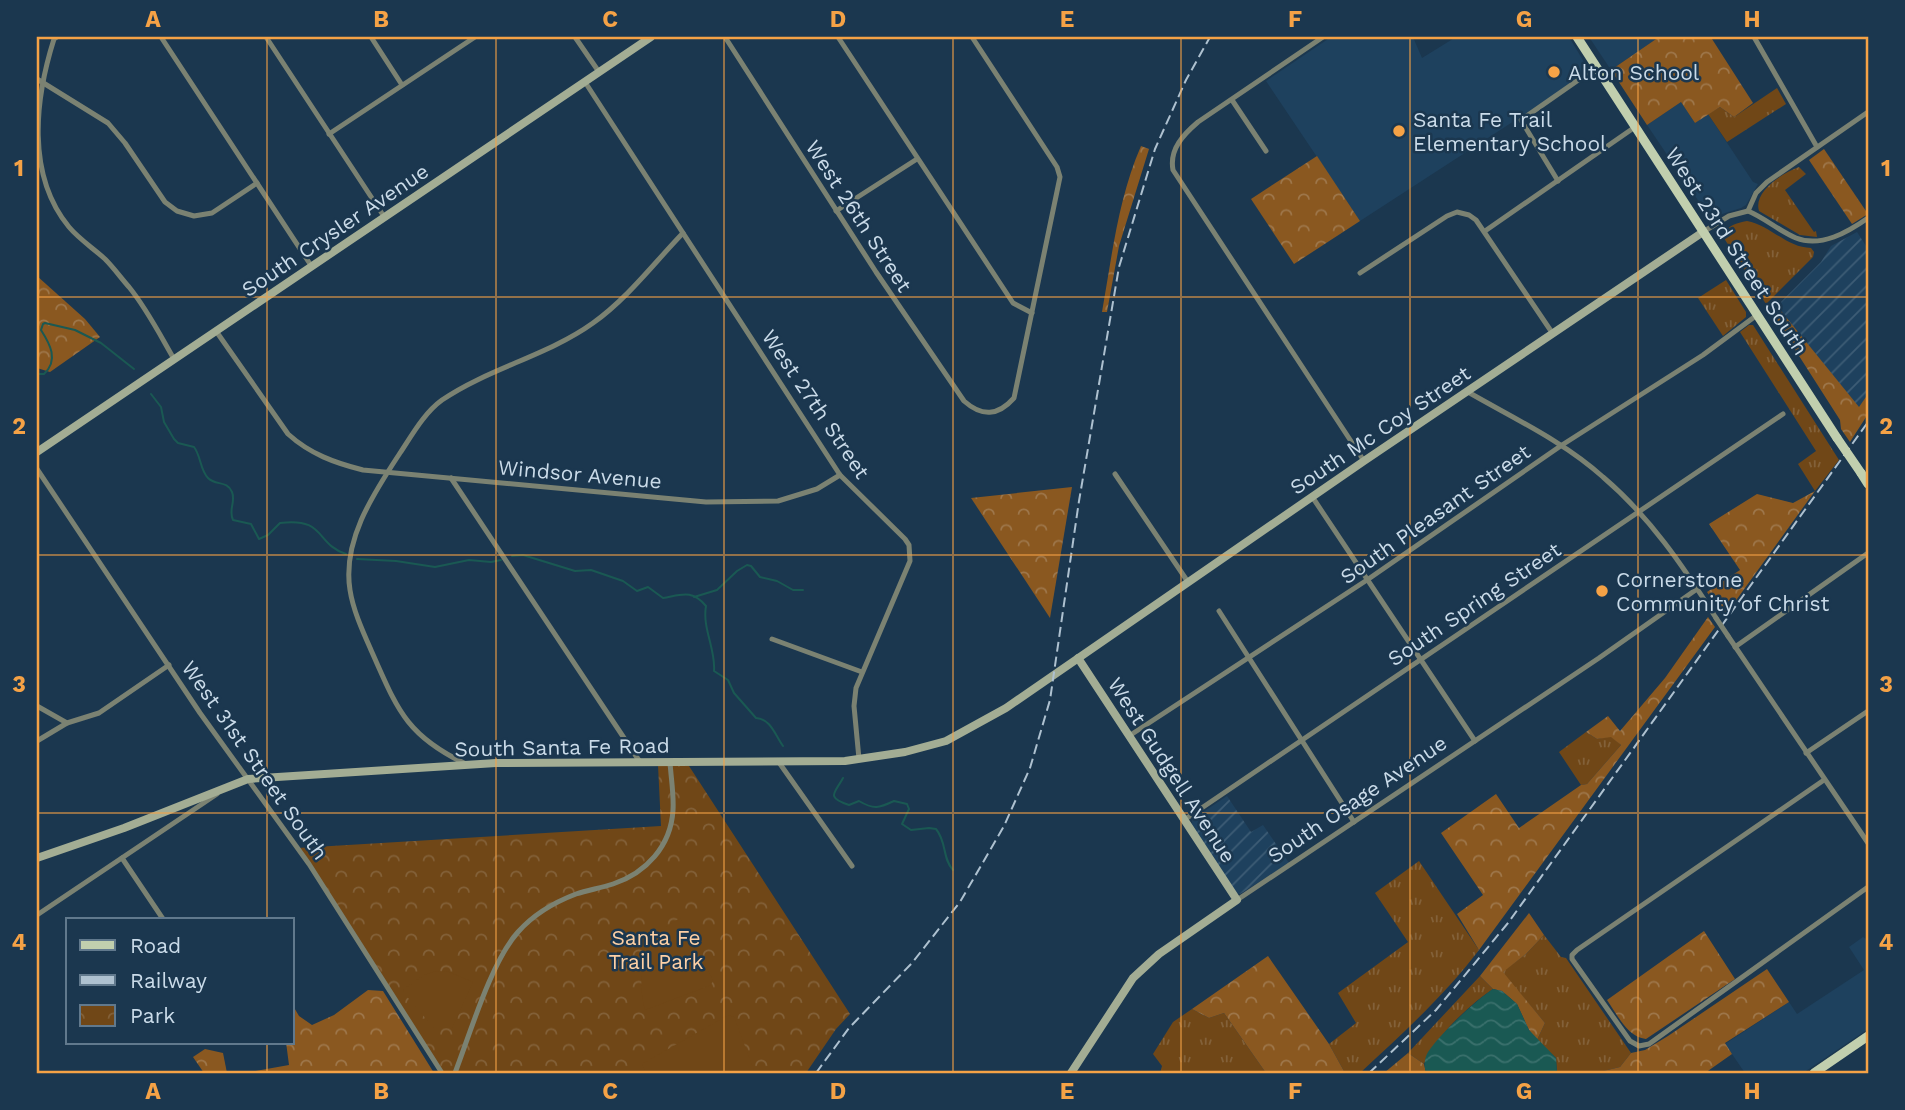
<svg xmlns="http://www.w3.org/2000/svg" width="1905" height="1110" font-family="'Work Sans',sans-serif">
<style>
.built{fill:#1e415e}
.industrial{fill:url(#industrial-furrows)}
.grass{fill:url(#grass-tufts)}
.forest{fill:url(#forest-crowns)}
.park{fill:url(#park-crowns)}
.pitch{fill:#704717}
.water{fill:url(#water-waves)}
.lines{fill:none;stroke-linecap:round;stroke-linejoin:round}
.stream{stroke:#1a5953;stroke-width:2}
.street{stroke:#7b8272;stroke-width:5}
.secondary{stroke:#a3ad94;stroke-width:8}
.primary{stroke:#c1cfae;stroke-width:9}
.rail{stroke:#aec1d0;stroke-width:2;stroke-dasharray:10 5;stroke-linecap:butt}
.street-bridge{stroke:#7b8272;stroke-width:5}
.primary-bridge{stroke:#c1cfae;stroke-width:9}
.grid{fill:none;stroke:#f5a246;stroke-width:2;stroke-opacity:0.55}
.poi-dot{fill:#f5a246;stroke:#1b374f;stroke-width:2.5}
.labels{text-anchor:middle;dominant-baseline:central;stroke-width:5;stroke-linejoin:round;paint-order:stroke}
.poi-label{font-size:21px;fill:#cadbe9;stroke:#1b374f;text-anchor:start}
.street-label{font-size:21px;fill:#cadbe9;stroke:#1b374f}
.park-label{font-size:21px;fill:#fdd0a5;stroke:#1b374f}
.neatline{fill:none;stroke:#f5a246;stroke-width:2.5}
.grid-label{font-size:23px;text-anchor:middle;font-weight:bold;fill:#f5a246}
</style>
<defs>
<pattern id="industrial-furrows" width="10" height="10" patternUnits="userSpaceOnUse" patternTransform="scale(1.75)"><rect width="10" height="10" fill="#1e415e"/><path d="M-1 1l2-2M0 10L10 0M9 11l2-2" fill="none" stroke="#3d5c75"/></pattern>
<pattern id="grass-tufts" width="24" height="20" patternUnits="userSpaceOnUse" patternTransform="scale(1.75)"><rect width="24" height="20" fill="#704717"/><path d="M3 7l-1-3M5 7V3M7 7l1-3M15 17l-1-3M17 17v-4M19 17l1-3" fill="none" stroke="#836139"/></pattern>
<pattern id="forest-crowns" width="20" height="18" patternUnits="userSpaceOnUse" patternTransform="scale(1.75)"><rect width="20" height="18" fill="#8a5820"/><path d="M2 6a3 3 0 1 1 6 0M12 15a3 3 0 1 1 6 0" fill="none" stroke="#9e774b"/></pattern>
<pattern id="park-crowns" width="20" height="18" patternUnits="userSpaceOnUse" patternTransform="scale(1.75)"><rect width="20" height="18" fill="#704717"/><path d="M2 6a3 3 0 1 1 6 0M12 15a3 3 0 1 1 6 0" fill="none" stroke="#836139"/></pattern>
<pattern id="water-waves" width="16" height="10" patternUnits="userSpaceOnUse" patternTransform="scale(1.75)"><rect width="16" height="10" fill="#1a5953"/><path d="M0 5q4-4 8 0t8 0" fill="none" stroke="#3a706c"/></pattern>
</defs>
<rect width="100%" height="100%" fill="#1b374f"/>
<g class="built">
<polygon points="1331,37 1413,37 1422,58 1456,37 1569,37 1587,67 1583,74 1565,88 1360,221 1266,81"/>
<polygon points="1589,37 1659,37 1611,70"/>
<polygon points="1681,102 1695,123 1708,114 1753,182 1758,184 1746,205 1741,208 1713,217 1708,215 1647,125"/>
<polygon points="1863,937 1868,940 1868,1029 1803,1073 1745,1073 1725,1044 1789,1002 1797,1014 1864,970 1849,947"/>
</g>
<g class="industrial">
<polygon points="1857,232 1868,249 1868,394 1859,408 1777,306 1821,262 1831,246"/>
<polygon points="1227,796 1251,832 1263,825 1289,863 1240,894 1236,893 1194,831 1192,824 1193,819"/>
</g>
<g class="grass">
<polygon points="1777,88 1786,104 1727,142 1708,114 1720,107 1734,117"/>
<path d="M1799,167L1806,174L1785,190L1814,232L1816,231L1817,237L1800,235L1759,211C1753,192 1782,173 1799,167Z"/>
<path d="M1747,221C1770,225 1787,248 1811,248L1814,252L1813,257L1766,304L1722,235C1729,225 1736,223 1747,221Z"/>
<polygon points="1726,280 1746,312 1746,317 1723,336 1698,298"/>
<polygon points="1749,325 1753,325 1839,460 1815,491 1798,464 1816,451 1740,332"/>
<polygon points="1586,732 1597,739 1611,736 1621,745 1587,784 1581,785 1559,752"/>
<path d="M1419,861L1479,950C1444,996 1402,1034 1360,1073H1345L1329,1044L1356,1023L1338,993L1408,942L1375,893Z"/>
<polygon points="1544,935 1561,957 1566,958 1631,1053 1620,1067 1595,1073 1557,1073 1556,1058 1537,1040 1545,1023 1502,972 1526,954"/>
<path d="M1480,976L1493,989C1470,1004 1434,1038 1424,1064L1408,1053Z"/>
<polygon points="1192,1009 1209,1018 1224,1013 1266,1073 1160,1073 1162,1066 1153,1054 1173,1022"/>
</g>
<g class="forest">
<polygon points="1659,37 1715,37 1712,39 1753,103 1734,117 1720,107 1695,123 1681,102 1647,125 1611,70"/>
<path d="M1141,146L1149,149L1119,246L1107,312H1102C1112,256 1118,199 1141,146Z"/>
<polygon points="1824,149 1868,214 1852,224 1809,160"/>
<polygon points="1317,156 1360,221 1294,264 1251,199"/>
<polygon points="37,276 85,319 100,337 50,372 37,368"/>
<polygon points="1777,306 1859,407 1868,394 1868,414 1850,442 1841,429 1840,420 1771,312"/>
<polygon points="1072,487 1050,618 971,498"/>
<polygon points="1815,491 1724,617 1707,592 1740,570 1709,524 1757,494 1793,503"/>
<polygon points="1708,617 1715,627 1479,950 1457,914 1483,895 1441,833 1496,794 1519,828 1581,785 1587,784 1621,745 1611,737 1597,739 1586,732 1608,716 1620,731 1665,678"/>
<polygon points="1529,913 1544,935 1526,954 1503,972 1545,1023 1537,1040 1529,1030 1517,1004 1502,991 1493,989 1480,976"/>
<path d="M1704,931L1735,979L1646,1039C1627,1037 1617,1014 1607,1000Z"/>
<polygon points="1268,956 1329,1044 1345,1073 1266,1073 1224,1013 1209,1018 1192,1009"/>
<polygon points="1767,969 1789,1002 1725,1043 1732,1054 1705,1073 1685,1073 1683,1071 1680,1073 1595,1073 1620,1067 1631,1053 1645,1050 1668,1036"/>
<polygon points="368,990 383,991 434,1073 244,1073 289,1065 286,1042 292,1042 292,1004 299,1016 312,1025 334,1015"/>
<polygon points="205,1049 223,1053 227,1073 204,1073 193,1057"/>
<polygon points="1408,1053 1424,1064 1426,1073 1384,1073"/>
</g>
<polygon class="park" points="658,765 689,766 850,1014 836,1029 806,1073 442,1073 298,848 661,826"/>
<g class="pitch">
<path d="M680,918L713,980L711,985L645,1010C635,974 645,937 680,918Z"/>
<polygon points="436,971 449,972 473,982 452,1028 434,1028 403,992 404,989 424,975"/>
<polygon points="728,1015 734,1017 755,1073 646,1073 642,1064"/>
</g>
<path class="water" d="M1493,989L1502,991L1517,1004L1529,1030L1556,1058L1557,1073H1426C1424,1065 1424,1059 1428,1052C1439,1035 1476,1000 1493,989Z"/>
<g class="lines">
<g class="stream">
<path d="M37,374H44C59,360 50,344 41,330L43,324L45,323L75,330L101,343L134,369"/>
<path d="M151,394L161,407L164,422L174,439L178,443L194,447C201,456 200,470 208,478C216,486 227,480 232,492C236,502 228,510 233,520L251,524L259,539L268,535L280,523C326,517 315,544 346,554"/>
<path d="M512,556L523,555L575,571L591,570L623,581L637,591L648,587L663,598C681,595 692,589 706,606C702,628 716,650 714,671L728,680L734,693L756,718C771,719 775,735 783,746"/>
<polyline points="357,559 396,561 435,567 469,560 491,562 501,560"/>
<polyline points="694,597 717,590 737,571 747,565 751,566 760,577 777,581 793,590 803,590"/>
<path d="M843,778C835,793 825,797 849,805L859,801C874,810 879,808 894,801L907,804L909,809L902,824L911,830L929,828L936,829C947,842 942,858 953,870"/>
</g>
<g class="street">
<path d="M57,37L54,39C35,99 26,175 69,227C79,239 93,248 105,259C114,268 121,278 129,287C147,309 160,335 174,359"/>
<polyline points="161,37 312,267"/>
<polyline points="266,37 385,218"/>
<polyline points="371,37 402,85"/>
<polyline points="575,37 599,72"/>
<path d="M725,37L876,272L964,401C982,417 998,416 1014,398L1060,177L1057,167L972,37"/>
<polyline points="838,37 1013,303 1032,313"/>
<path d="M1323,37L1198,122C1184,134 1169,149 1173,170L1364,461"/>
<polyline points="1754,37 1817,147"/>
<polyline points="37,79 108,123 125,143 165,202 177,211 194,216 212,213 257,183"/>
<polyline points="585,82 840,475 905,539 909,545 910,561 856,688 854,706 859,759"/>
<polyline points="1232,100 1266,151"/>
<polyline points="329,134 475,37"/>
<polyline points="1558,181 1521,120 1597,67"/>
<polyline points="836,211 917,159"/>
<polyline points="1748,211 1756,193 1767,182 1868,112"/>
<polyline points="1485,231 1635,127"/>
<path d="M1703,232L1729,216L1748,211C1765,218 1779,231 1796,238C1821,248 1848,232 1868,218"/>
<polyline points="1360,273 1447,216 1457,212 1469,215 1476,220 1553,334"/>
<path d="M216,331L288,434C310,454 335,463 363,470L706,502L778,501L817,489L840,475"/>
<path d="M1468,392C1513,418 1563,441 1603,477C1650,517 1683,566 1716,618"/>
<polyline points="37,469 200,713 309,864 442,1073"/>
<polyline points="1115,474 1188,582"/>
<polyline points="451,478 640,762"/>
<polyline points="1313,498 1475,741"/>
<polyline points="1219,611 1354,822"/>
<polyline points="1728,636 1868,843"/>
<polyline points="772,639 862,672"/>
<polyline points="1735,647 1868,553"/>
<polyline points="37,706 67,723"/>
<polyline points="1129,736 1367,580 1562,445 1703,355 1757,315"/>
<polyline points="37,741 67,723 99,713 169,665"/>
<polyline points="1806,753 1868,711"/>
<polyline points="778,761 852,866"/>
<path d="M466,764C405,735 397,708 371,650C363,632 353,610 350,590C342,540 374,493 400,453C412,435 424,413 442,400C489,368 547,356 593,323C627,299 654,263 683,233"/>
<polyline points="1824,780 1577,950 1572,955 1572,959 1630,1041 1639,1046 1649,1044 1868,887"/>
<polyline points="1184,820 1783,414"/>
<polyline points="122,858 163,919"/>
<polyline points="1237,900 1599,658 1697,589"/>
<polyline points="37,915 217,794"/>
<path d="M455,1073C470,1034 491,962 518,932C533,915 555,902 576,894C588,890 601,888 613,884C646,873 671,846 673,810C674,795 671,778 670,762"/>
</g>
<g class="secondary">
<polyline points="37,452 651,37"/>
<polyline points="37,858 124,828 248,779 496,763 845,761 905,752 946,741 1006,708 1364,461 1703,232"/>
<polyline points="1071,1073 1133,978 1159,954 1237,900 1078,658"/>
</g>
<g class="primary">
<polyline points="1577,37 1837,438"/>
<polyline points="1861,473 1868,484"/>
<polyline points="1814,1073 1868,1036"/>
</g>
<g class="rail">
<polyline points="816,1073 849,1028 912,963 960,902 1004,826 1030,768 1050,700 1079,501 1119,267 1155,149 1186,80 1210,37"/>
<polyline points="1369,1073 1436,1010 1508,923 1868,422"/>
</g>
<polyline class="street-bridge" points="1716,618 1728,636"/>
<polyline class="primary-bridge" points="1837,438 1861,473"/>
</g>
<path class="grid" d="M267,37V919M496,37V1073M724,37V1073M953,37V1073M1181,37V1073M1410,37V1073M1638,37V1073M37,297H1868M37,555H1868M37,813H1868M267,1042V1073"/>
<g class="poi-dot">
<circle cx="1554" cy="72" r="7"/>
<circle cx="1399" cy="131" r="7"/>
<circle cx="1602" cy="591" r="7"/>
</g>
<g class="labels">
<g class="poi-label">
<text x="1568" y="72">Alton School</text>
<text x="1413" y="119">Santa Fe Trail<tspan x="1413" dy="24">Elementary School</tspan></text>
<text x="1616" y="579">Cornerstone<tspan x="1616" dy="24">Community of Christ</tspan></text>
</g>
<g class="street-label">
<text transform="translate(859 216) rotate(57)">West 26th Street</text>
<text transform="translate(335 230) rotate(-34)">South Crysler Avenue</text>
<text transform="translate(1737 251) rotate(57)">West 23rd Street South</text>
<text transform="translate(816 404) rotate(56)">West 27th Street</text>
<text transform="translate(1380 430) rotate(-34)">South Mc Coy Street</text>
<text transform="translate(580 474) rotate(5)">Windsor Avenue</text>
<text transform="translate(1435 514) rotate(-35)">South Pleasant Street</text>
<text transform="translate(1474 604) rotate(-34)">South Spring Street</text>
<text transform="translate(562 747) rotate(-1)">South Santa Fe Road</text>
<text transform="translate(255 760) rotate(55)">West 31st Street South</text>
<text transform="translate(1172 770) rotate(57)">West Gudgell Avenue</text>
<text transform="translate(1357 799) rotate(-34)">South Osage Avenue</text>
</g>
<g class="park-label">
<text x="656" y="937">Santa Fe<tspan x="656" dy="24">Trail Park</tspan></text>
</g>
</g>
<rect width="1905" height="1110" fill="none" stroke="#1b374f" stroke-width="77"/>
<rect x="66" y="918" width="228" height="126" fill="#1b374f" stroke="#61798d" stroke-width="2"/>
<rect x="80" y="940" width="35" height="10" fill="#c1cfae" stroke="#61798d" stroke-width="2"/>
<text x="130" y="953" font-size="21" fill="#cadbe9">Road</text>
<rect x="80" y="975" width="35" height="10" fill="#aec1d0" stroke="#61798d" stroke-width="2"/>
<text x="130" y="988" font-size="21" fill="#cadbe9">Railway</text>
<rect x="80" y="1005" width="35" height="21" fill="url(#park-crowns)" stroke="#61798d" stroke-width="2"/>
<text x="130" y="1023" font-size="21" fill="#cadbe9">Park</text>
<rect x="38" y="38" width="1829" height="1034" class="neatline"/>
<g class="grid-label">
<text x="153" y="27">A</text>
<text x="381" y="27">B</text>
<text x="610" y="27">C</text>
<text x="838" y="27">D</text>
<text x="1067" y="27">E</text>
<text x="1295" y="27">F</text>
<text x="1524" y="27">G</text>
<text x="1752" y="27">H</text>
<text x="19" y="176">1</text>
<text x="1886" y="176">1</text>
<text x="19" y="434">2</text>
<text x="1886" y="434">2</text>
<text x="19" y="692">3</text>
<text x="1886" y="692">3</text>
<text x="19" y="950">4</text>
<text x="1886" y="950">4</text>
<text x="153" y="1099">A</text>
<text x="381" y="1099">B</text>
<text x="610" y="1099">C</text>
<text x="838" y="1099">D</text>
<text x="1067" y="1099">E</text>
<text x="1295" y="1099">F</text>
<text x="1524" y="1099">G</text>
<text x="1752" y="1099">H</text>
</g>
</svg>
